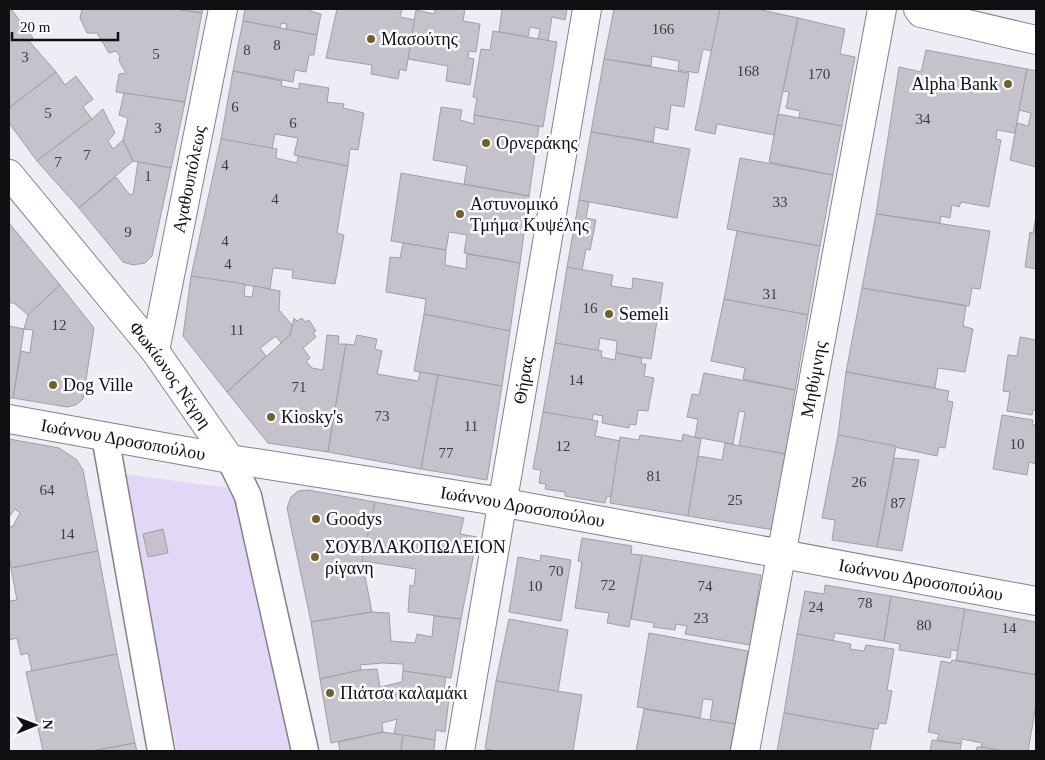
<svg xmlns="http://www.w3.org/2000/svg" width="1045" height="760" font-family="Georgia,serif">
<style>
.green{fill:#e3d7f8}
.building{fill:#c5c2cb;stroke:#a19ea6}
.lines{fill:none;stroke-linecap:round;stroke-linejoin:round}
.pedestrian-casing{stroke:#848189;stroke-width:29}
.minor-casing{stroke:#848189;stroke-width:30}
.tertiary-casing{stroke:#848189;stroke-width:30}
.primary-casing{stroke:#848189;stroke-width:30}
.pedestrian{stroke:#fff;stroke-width:26}
.minor{stroke:#fff;stroke-width:28}
.tertiary{stroke:#fff;stroke-width:28}
.primary{stroke:#fff;stroke-width:28}
.poi-dot{fill:#70612e;stroke:#fcfbfe;stroke-width:2}
.labels{text-anchor:middle;dominant-baseline:central;stroke-width:5;stroke-linejoin:round;paint-order:stroke}
.number-label{font-size:15px;fill:#3d3c40}
.poi-label{font-size:18px;fill:#100f12;stroke:#fcfbfe;text-anchor:start}
.street-label{font-size:18px;fill:#100f12;stroke:#fcfbfe}
</style>
<rect width="100%" height="100%" fill="#f0ecf5"/>
<polygon class="green" points="124,474 245,490 300,751 177,751"/>
<g class="building">
<polygon points="9,9 11,9 33,38 29,41 56,72 9,108"/>
<polygon points="82,9 176,9 202,13 185,102 116,92 119,74 126,73 119,61 120,56 116,51 109,53 97,33 87,33 80,18"/>
<polygon points="176,9 203,9 202,13"/>
<polygon points="245,9 311,9 310,11 321,14 317,35 286,29 287,24 281,23 280,28 243,21"/>
<polygon points="337,9 402,9 400,17 415,20 406,71 400,69 398,79 371,74 372,65 326,58"/>
<polygon points="435,9 465,9 463,21 480,24 476,52 469,51 468,58 474,59 470,85 446,81 448,66 408,59 416,10 434,14"/>
<polygon points="502,9 567,9 565,20 552,17 548,41 538,39 540,29 530,27 528,37 499,32"/>
<polygon points="614,9 720,9 712,51 703,49 698,73 678,70 679,61 652,56 651,66 604,59"/>
<polygon points="720,9 757,9 798,18 774,135 717,124 715,134 695,130"/>
<polygon points="798,18 845,29 840,54 855,57 842,126 799,118 800,111 786,108 789,92 783,91"/>
<polygon points="243,21 317,35 314,55 309,55 306,72 295,70 293,82 233,71"/>
<polygon points="493,31 557,42 543,127 474,115 477,98 473,97 481,49 490,50"/>
<polygon points="926,50 1027,69 1015,133 997,130 996,139 1001,140 989,207 961,202 959,207 952,205 950,218 941,216 940,223 876,214 899,67 921,72"/>
<polygon points="604,59 689,73 684,107 671,105 668,130 655,127 653,142 591,132"/>
<polygon points="1027,69 1036,71 1036,167 1010,160 1017,123 1028,126 1031,113 1019,110"/>
<polygon points="233,71 282,81 281,86 299,89 299,83 329,88 327,102 344,104 343,108 364,113 358,150 350,149 348,166 294,155 298,138 275,134 272,149 221,139"/>
<polygon points="56,72 65,85 76,76 93,99 83,107 92,119 37,161 9,123 9,108"/>
<polygon points="124,93 185,102 171,168 133,161 123,140 128,118 119,115"/>
<polygon points="441,107 462,110 460,120 474,124 474,115 539,126 529,196 464,184 467,166 433,160"/>
<polygon points="103,109 115,133 108,141 113,149 123,140 133,161 79,208 37,161 92,119"/>
<polygon points="778,114 842,126 833,175 769,162"/>
<polygon points="591,132 690,149 677,218 579,200"/>
<polygon points="221,139 277,149 276,158 297,163 298,156 348,166 337,233 344,235 335,284 292,278 293,270 273,268 270,289 191,276"/>
<polygon points="740,158 833,175 820,246 727,229"/>
<polygon points="138,162 171,168 152,256 145,263 133,265 123,262 79,208 116,177 129,194 133,195"/>
<polygon points="401,173 529,196 520,263 464,253 467,235 449,232 446,250 391,241"/>
<polygon points="579,200 589,202 586,218 596,220 590,250 586,249 582,270 567,267"/>
<polygon points="876,214 990,231 980,289 972,288 969,306 862,288"/>
<polygon points="1036,216 1036,269 1025,267 1030,232 1033,233"/>
<polygon points="9,223 60,285 28,315 14,303 9,303"/>
<polygon points="737,231 820,246 808,315 724,299"/>
<polygon points="403,243 446,250 445,265 466,269 467,254 520,263 510,331 424,314 426,299 386,292 390,257 400,258"/>
<polygon points="567,267 613,275 611,286 632,289 633,278 663,283 651,359 616,353 617,341 600,338 598,351 555,343"/>
<polygon points="191,276 245,284 244,296 252,297 254,286 280,291 279,310 292,325 290,335 281,343 276,336 260,348 266,356 227,392 183,336"/>
<polygon points="60,285 94,328 83,399 76,405 67,407 13,398 21,351 30,353 33,330 24,329 28,315"/>
<polygon points="862,288 966,306 963,326 973,329 965,372 938,368 935,388 846,372"/>
<polygon points="724,299 808,315 795,390 743,379 745,368 711,361"/>
<polygon points="424,314 510,331 502,386 414,371"/>
<polygon points="294,318 297,321 302,318 305,322 309,320 316,331 313,332 316,337 303,348 310,358 306,361 312,368 323,370 327,335 339,336 338,344 346,344 328,452 268,443 227,392 290,335"/>
<polygon points="9,326 24,329 13,398 9,398"/>
<polygon points="357,335 377,339 375,349 382,351 377,374 418,381 420,372 438,375 421,469 328,452 346,344 354,345"/>
<polygon points="1020,337 1036,340 1036,410 1033,410 1032,415 1007,411 1010,392 1003,391 1008,355 1017,356"/>
<polygon points="555,343 602,351 601,357 615,360 616,353 642,358 641,364 646,364 644,376 654,378 648,411 638,410 636,425 630,424 629,428 602,423 603,416 593,414 592,421 543,412"/>
<polygon points="846,372 949,391 947,401 953,402 945,448 939,447 937,456 838,435"/>
<polygon points="704,373 795,390 792,407 798,408 794,431 790,430 785,454 739,446 745,412 739,411 733,444 695,437 698,419 687,417 692,394 699,395"/>
<polygon points="438,375 502,386 487,480 421,469"/>
<polygon points="543,412 598,421 595,436 620,441 611,497 607,496 605,503 565,496 565,492 545,489 546,484 539,483 541,470 533,469"/>
<polygon points="1002,415 1033,420 1032,425 1036,425 1036,464 1029,462 1027,475 993,469"/>
<polygon points="683,434 701,439 688,516 610,503 620,437 639,440 640,435 682,441"/>
<polygon points="838,435 896,446 877,547 832,540 835,520 822,518"/>
<polygon points="9,439 59,448 77,460 83,470 98,551 11,568 9,556 9,527 13,526 20,513 15,509 9,517"/>
<polygon points="725,443 785,454 774,530 688,516 698,456 722,460"/>
<polygon points="894,458 919,460 902,551 877,547"/>
<polygon points="308,490 375,502 362,561 372,612 311,622 287,508 291,497 298,491"/>
<polygon points="375,502 464,518 460,534 477,537 461,619 408,612 410,585 414,586 416,569 362,561"/>
<polygon points="163,529 168,553 148,557 143,534"/>
<polygon points="582,538 632,546 631,554 642,555 629,627 607,623 609,613 575,608 582,562 578,561"/>
<polygon points="98,551 117,654 32,671 28,653 21,655 17,638 9,640 9,601 17,600 11,568"/>
<polygon points="541,555 571,560 561,621 509,612 518,557 540,561"/>
<polygon points="642,555 761,575 750,645 685,634 687,626 676,624 675,630 653,627 654,623 631,619"/>
<polygon points="825,585 891,596 884,641 835,633 833,641 797,634 805,591 824,594"/>
<polygon points="891,596 965,609 958,651 951,650 950,658 899,650 900,644 884,641"/>
<polygon points="965,609 1036,622 1036,675 956,660"/>
<polygon points="372,612 389,613 391,641 415,643 417,634 432,637 434,616 461,619 451,678 403,671 403,664 382,663 360,665 361,670 320,679 311,622"/>
<polygon points="509,619 568,630 558,692 496,681"/>
<polygon points="649,633 748,651 735,724 710,720 713,700 703,699 700,718 637,707"/>
<polygon points="797,634 851,644 850,649 864,651 866,645 894,649 887,690 892,691 886,724 879,723 878,729 874,729 784,713"/>
<polygon points="117,654 135,743 92,751 43,751 26,672"/>
<polygon points="952,660 1036,675 1036,705 1028,751 1003,751 981,747 982,743 962,739 961,744 937,740 939,734 928,732 941,661 951,663"/>
<polygon points="377,669 380,687 402,682 403,671 446,677 444,688 450,690 445,732 436,730 435,740 394,734 397,719 382,723 383,732 331,743 320,679 361,670"/>
<polygon points="496,681 582,695 573,751 498,751 485,749"/>
<polygon points="644,709 735,724 730,751 636,751"/>
<polygon points="784,713 874,729 870,751 777,751"/>
<polygon points="383,732 403,735 401,751 340,751 338,742"/>
<polygon points="403,735 435,740 434,751 401,751"/>
<polygon points="932,740 961,744 960,751 930,751"/>
<polygon points="135,743 137,751 92,751"/>
<polygon points="977,747 981,747 1003,751 976,751"/>
</g>
<g class="lines">
<defs>
<g id="pedestrian">
<polyline points="105,436 161,751"/>
<polyline points="230,459 248,496 305,751"/>
</g>
<g id="minor">
<path id="s1" d="M155,351L223,9"/>
<path id="s2" d="M460,751L587,9"/>
<path id="s3" d="M745,751L882,9"/>
</g>
<g id="tertiary">
<path id="s4" d="M9,174L155,351L230,459"/>
<path id="s5" d="M9,419L230,459L484,499L1036,601"/>
</g>
<polyline id="primary" points="918,9 921,13 1036,40"/>
</defs>
<use href="#pedestrian" class="pedestrian-casing"/>
<use href="#minor" class="minor-casing"/>
<use href="#tertiary" class="tertiary-casing"/>
<use href="#primary" class="primary-casing"/>
<use href="#pedestrian" class="pedestrian"/>
<use href="#minor" class="minor"/>
<use href="#tertiary" class="tertiary"/>
<use href="#primary" class="primary"/>
</g>
<g class="poi-dot">
<circle cx="371" cy="39" r="5"/>
<circle cx="1008" cy="84" r="5"/>
<circle cx="486" cy="143" r="5"/>
<circle cx="460" cy="214" r="5"/>
<circle cx="609" cy="314" r="5"/>
<circle cx="53" cy="385" r="5"/>
<circle cx="271" cy="417" r="5"/>
<circle cx="316" cy="519" r="5"/>
<circle cx="315" cy="557" r="5"/>
<circle cx="330" cy="693" r="5"/>
</g>
<g class="labels">
<g class="number-label">
<text x="663" y="29">166</text>
<text x="277" y="45">8</text>
<text x="247" y="50">8</text>
<text x="156" y="54">5</text>
<text x="25" y="57">3</text>
<text x="748" y="71">168</text>
<text x="819" y="74">170</text>
<text x="235" y="107">6</text>
<text x="48" y="113">5</text>
<text x="923" y="119">34</text>
<text x="293" y="123">6</text>
<text x="158" y="128">3</text>
<text x="87" y="155">7</text>
<text x="58" y="162">7</text>
<text x="225" y="165">4</text>
<text x="148" y="176">1</text>
<text x="275" y="199">4</text>
<text x="780" y="202">33</text>
<text x="128" y="232">9</text>
<text x="225" y="241">4</text>
<text x="228" y="264">4</text>
<text x="770" y="294">31</text>
<text x="590" y="308">16</text>
<text x="59" y="325">12</text>
<text x="237" y="330">11</text>
<text x="576" y="380">14</text>
<text x="299" y="387">71</text>
<text x="382" y="416">73</text>
<text x="471" y="426">11</text>
<text x="1017" y="444">10</text>
<text x="563" y="446">12</text>
<text x="446" y="453">77</text>
<text x="654" y="476">81</text>
<text x="859" y="482">26</text>
<text x="47" y="490">64</text>
<text x="735" y="500">25</text>
<text x="898" y="503">87</text>
<text x="67" y="534">14</text>
<text x="556" y="571">70</text>
<text x="608" y="585">72</text>
<text x="535" y="586">10</text>
<text x="705" y="586">74</text>
<text x="865" y="603">78</text>
<text x="816" y="607">24</text>
<text x="701" y="618">23</text>
<text x="924" y="625">80</text>
<text x="1009" y="628">14</text>
</g>
<g class="poi-label">
<text x="381" y="39">Μασούτης</text>
<text x="998" y="84" text-anchor="end">Alpha Bank</text>
<text x="496" y="143">Ορνεράκης</text>
<text x="470" y="204">Αστυνομικό<tspan x="470" dy="21">Τμήμα Κυψέλης</tspan></text>
<text x="619" y="314">Semeli</text>
<text x="63" y="385">Dog Ville</text>
<text x="281" y="417">Kiosky's</text>
<text x="326" y="519">Goodys</text>
<text x="325" y="547">ΣΟΥΒΛΑΚΟΠΩΛΕΙΟΝ<tspan x="325" dy="21">ρίγανη</tspan></text>
<text x="340" y="693">Πιάτσα καλαμάκι</text>
</g>
<g class="street-label">
<text stroke="none"><textPath href="#s1" startOffset="175">Αγαθουπόλεως</textPath></text>
<text stroke="none"><textPath href="#s4" startOffset="258">Φωκίωνος Νέγρη</textPath></text>
<text stroke="none"><textPath href="#s2" startOffset="376">Θήρας</textPath></text>
<text stroke="none"><textPath href="#s3" startOffset="378">Μηθύμνης</textPath></text>
<text stroke="none"><textPath href="#s5" startOffset="116">Ιωάννου Δροσοπούλου</textPath></text>
<text stroke="none"><textPath href="#s5" startOffset="521">Ιωάννου Δροσοπούλου</textPath></text>
<text stroke="none"><textPath href="#s5" startOffset="926">Ιωάννου Δροσοπούλου</textPath></text>
</g>
</g>
<rect width="1045" height="760" fill="none" stroke="#100f12" stroke-width="20"/>
<g transform="translate(35 725) rotate(89)" stroke="#fcfbfe" stroke-width="4" paint-order="stroke">
<path d="M0-4L9 19L0 12L-9 19Z" fill="#100f12"/>
<text y="-8" font-size="14" font-weight="bold" text-anchor="middle" fill="#100f12">N</text>
</g>
<path d="M12 32v8h106v-8" fill="none" stroke="#100f12" stroke-width="2.5"/>
<text x="20" y="32" font-size="15" fill="#100f12" stroke="#fcfbfe" stroke-width="4" paint-order="stroke">20 m</text>
</svg>
